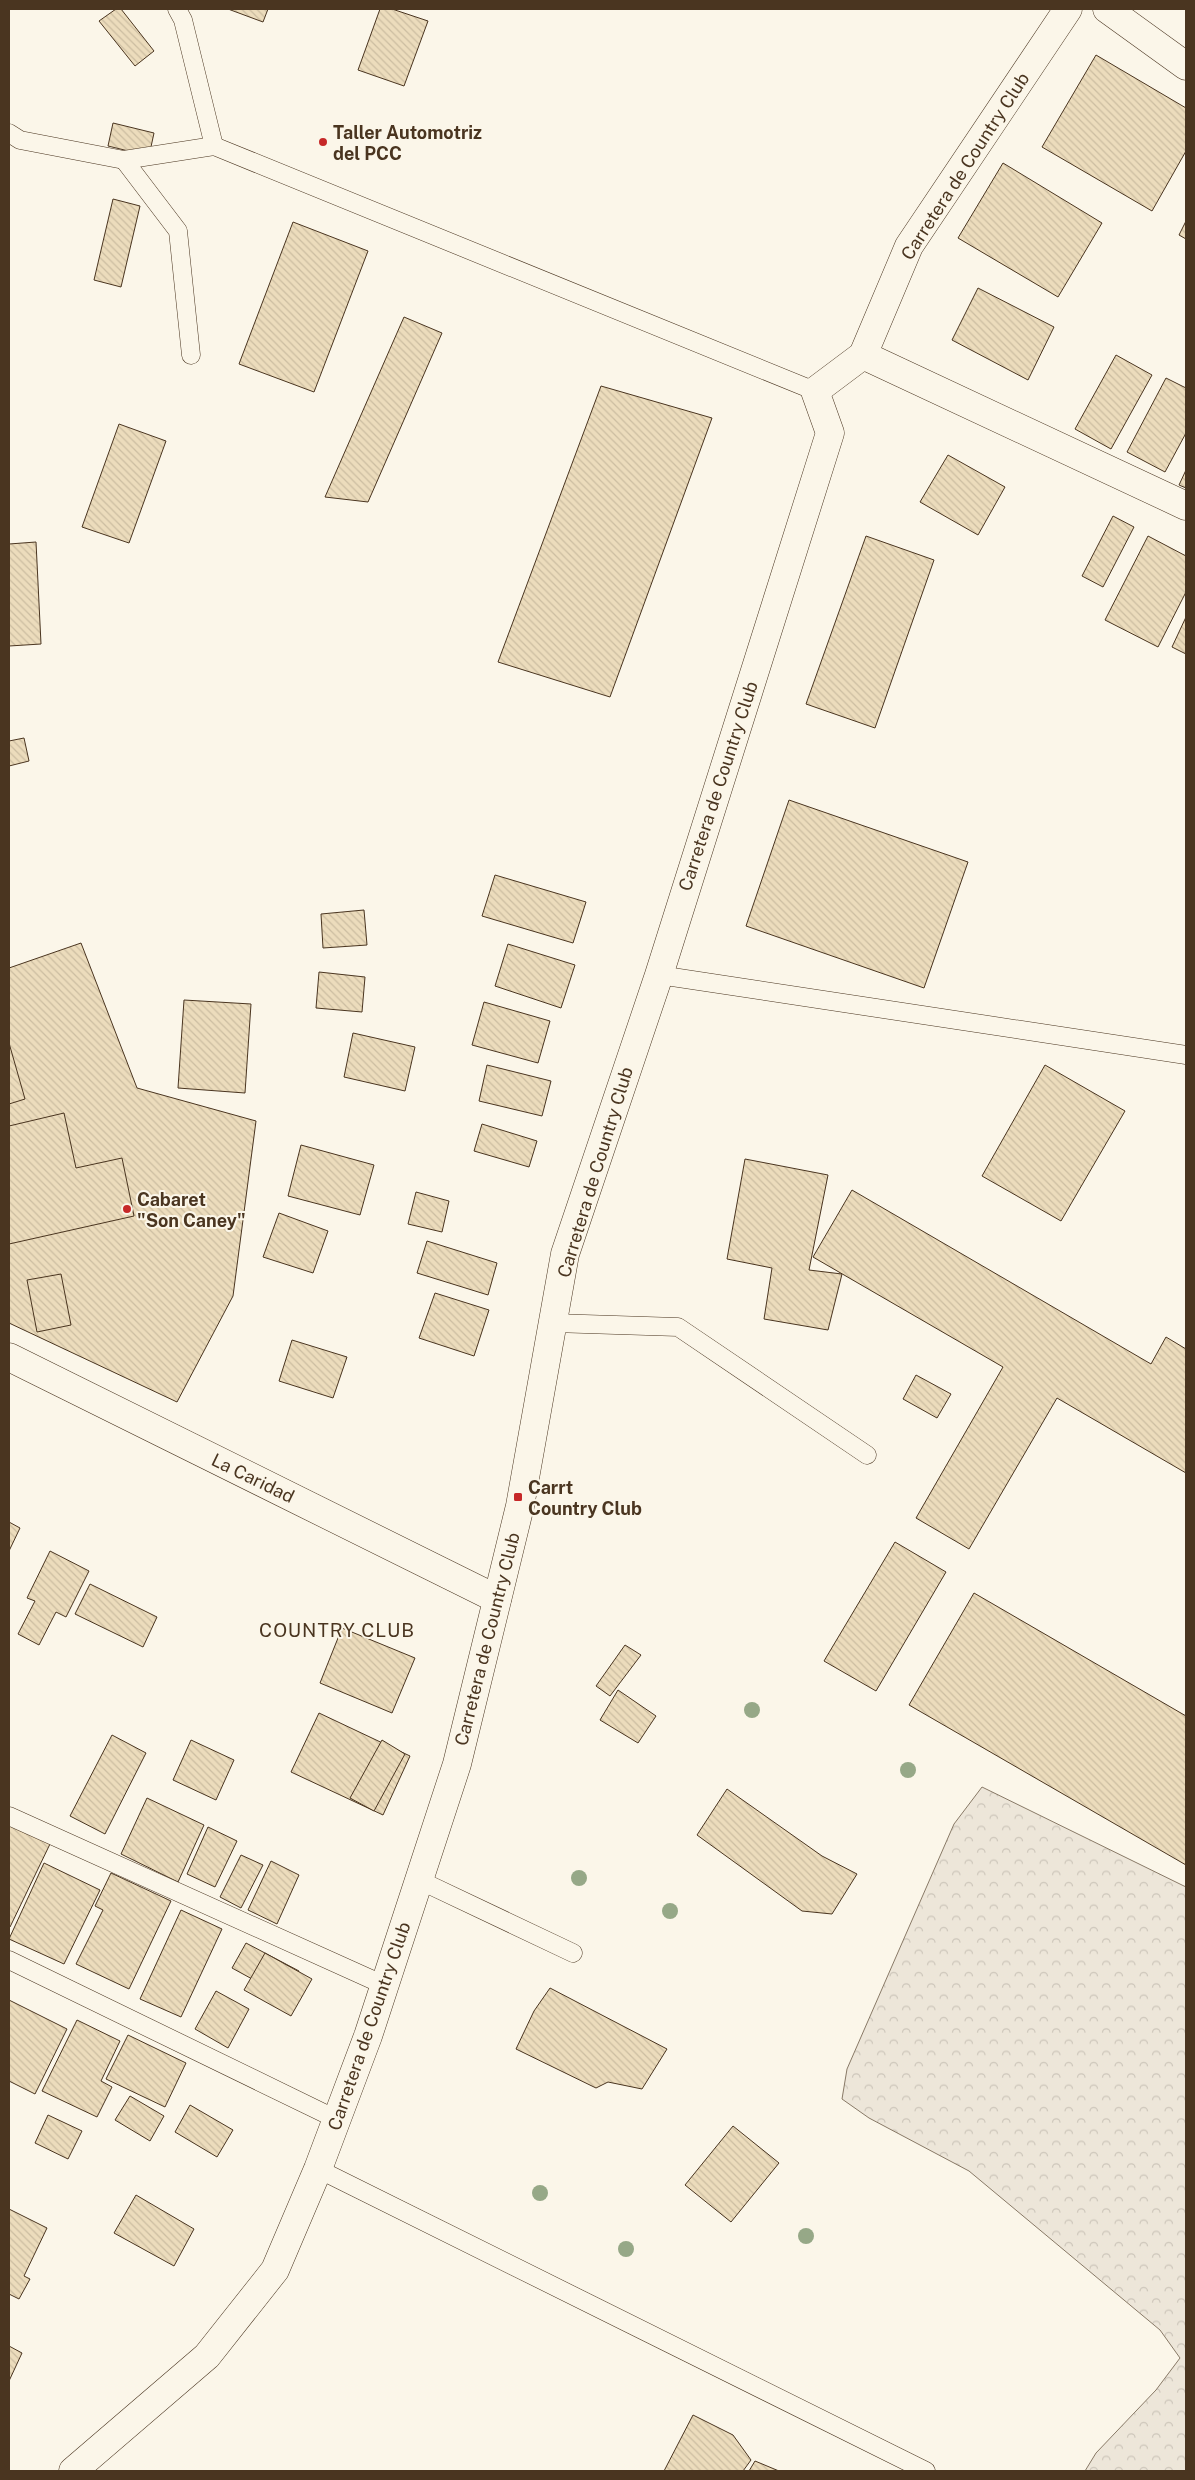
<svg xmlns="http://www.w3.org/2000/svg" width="1195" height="2480" font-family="'Public Sans',sans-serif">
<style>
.forest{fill:url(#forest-crowns);stroke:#887966}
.building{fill:url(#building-back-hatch);stroke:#4a3520}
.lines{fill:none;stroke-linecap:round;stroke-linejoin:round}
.service-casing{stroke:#4a3520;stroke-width:19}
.minor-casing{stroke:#4a3520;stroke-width:29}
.tertiary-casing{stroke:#4a3520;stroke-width:29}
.service{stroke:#fbf6e9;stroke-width:18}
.minor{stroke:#fbf6e9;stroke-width:28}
.tertiary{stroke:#fbf6e9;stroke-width:28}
.tree{fill:#96a887}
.poi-dot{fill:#c62828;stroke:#fbf6e9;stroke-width:2}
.labels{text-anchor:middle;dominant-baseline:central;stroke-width:4;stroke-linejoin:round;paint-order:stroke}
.poi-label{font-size:18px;font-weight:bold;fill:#4a3520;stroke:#fbf6e9;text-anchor:start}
.street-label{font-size:18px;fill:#4a3520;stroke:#fbf6e9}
.neighbourhood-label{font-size:19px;letter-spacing:1px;fill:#4a3520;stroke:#fbf6e9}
</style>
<defs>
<pattern id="forest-crowns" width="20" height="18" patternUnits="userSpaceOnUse" patternTransform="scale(1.25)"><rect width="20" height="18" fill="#ede6d9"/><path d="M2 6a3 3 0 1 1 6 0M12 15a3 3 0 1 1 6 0" fill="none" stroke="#cdc6ba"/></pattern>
<pattern id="building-back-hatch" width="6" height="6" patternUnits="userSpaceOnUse" patternTransform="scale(1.25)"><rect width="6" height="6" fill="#ecdcbc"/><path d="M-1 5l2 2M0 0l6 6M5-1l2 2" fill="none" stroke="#ccbda1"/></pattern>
</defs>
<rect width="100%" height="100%" fill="#fbf6e9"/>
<polygon class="forest" points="982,1787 1186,1887 1186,2471 1085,2471 1096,2453 1156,2390 1180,2358 1160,2330 969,2171 869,2118 842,2099 847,2069 954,1824"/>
<g class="building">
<polygon points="116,9 121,9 154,51 135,66 99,21"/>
<polygon points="228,9 268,9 263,22"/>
<polygon points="380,9 392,9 428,21 404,86 358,70"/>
<polygon points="1096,55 1186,108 1186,151 1152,211 1042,147"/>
<polygon points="113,123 154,133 149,156 108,146"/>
<polygon points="1003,163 1102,223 1058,297 958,238"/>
<polygon points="113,199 140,206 121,287 94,280"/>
<polygon points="1186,221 1186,239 1179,235"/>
<polygon points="293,222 368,251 314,392 239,364"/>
<polygon points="978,288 1054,327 1028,380 952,340"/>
<polygon points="404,317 442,333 368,502 325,497"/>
<polygon points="1116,355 1152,375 1111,449 1075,429"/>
<polygon points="1166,378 1186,388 1186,433 1165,472 1127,452"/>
<polygon points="601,386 712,418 610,697 498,662"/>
<polygon points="119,424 166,441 129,543 82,527"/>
<polygon points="948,455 1005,487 978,535 920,502"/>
<polygon points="1186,470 1186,488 1179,485"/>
<polygon points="1113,516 1134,527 1103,587 1082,576"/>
<polygon points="866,536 934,560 875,728 806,704"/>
<polygon points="1148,536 1186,556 1186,592 1158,647 1105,620"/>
<polygon points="36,542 41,644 9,646 9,544"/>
<polygon points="1186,617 1186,654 1172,647"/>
<polygon points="24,738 29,761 9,766 9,741"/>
<polygon points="789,800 968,862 924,988 746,926"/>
<polygon points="495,875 586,902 573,943 482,916"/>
<polygon points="364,910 367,945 323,948 321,914"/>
<polygon points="81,943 137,1088 256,1121 233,1296 177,1402 9,1323 9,968"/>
<polygon points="508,944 575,965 561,1008 495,986"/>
<polygon points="319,972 365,977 362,1012 316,1008"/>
<polygon points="184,1000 251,1004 245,1093 178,1088"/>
<polygon points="484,1002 550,1021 538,1063 472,1045"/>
<polygon points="353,1033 415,1047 405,1091 344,1077"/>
<polygon points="9,1043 25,1099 9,1104"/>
<polygon points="487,1065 551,1081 542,1116 479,1101"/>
<polygon points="1045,1065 1125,1111 1061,1221 982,1176"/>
<polygon points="64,1113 76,1168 122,1158 134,1216 9,1244 9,1126"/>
<polygon points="482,1124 537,1141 529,1167 474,1151"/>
<polygon points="301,1145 374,1165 360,1215 288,1196"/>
<polygon points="745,1159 828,1175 809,1270 842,1274 828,1330 764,1319 772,1268 727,1259"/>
<polygon points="852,1190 1151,1364 1166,1337 1186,1349 1186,1473 1057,1398 969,1549 916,1518 1003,1367 813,1257"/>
<polygon points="416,1192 449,1201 442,1232 408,1224"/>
<polygon points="279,1213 328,1231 313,1273 263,1257"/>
<polygon points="427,1241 497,1263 488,1295 417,1273"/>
<polygon points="61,1274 71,1325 37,1332 27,1280"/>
<polygon points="435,1293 489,1310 474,1356 419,1338"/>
<polygon points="292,1340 347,1357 333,1398 279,1381"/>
<polygon points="916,1375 951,1394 937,1418 903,1399"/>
<polygon points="9,1522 20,1528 9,1551"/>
<polygon points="895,1542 946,1572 876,1691 824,1661"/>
<polygon points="50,1551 89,1571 66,1617 56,1612 39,1645 18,1634 35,1601 27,1598"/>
<polygon points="90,1584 157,1617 143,1647 75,1614"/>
<polygon points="974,1593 1186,1716 1186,1865 909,1705"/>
<polygon points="342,1628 415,1658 392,1713 320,1683"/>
<polygon points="625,1645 641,1655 610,1696 596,1686"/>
<polygon points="618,1690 656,1716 638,1743 600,1720"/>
<polygon points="319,1713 410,1756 383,1815 291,1772"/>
<polygon points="112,1735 146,1753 105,1834 70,1816"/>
<polygon points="191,1740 234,1760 216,1800 173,1780"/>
<polygon points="382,1740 405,1754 374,1811 350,1798"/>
<polygon points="727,1789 822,1856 857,1874 832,1914 802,1911 697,1835"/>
<polygon points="147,1798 204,1825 178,1882 121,1854"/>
<polygon points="9,1824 50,1844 10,1927 9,1927"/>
<polygon points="208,1827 237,1841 215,1887 187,1874"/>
<polygon points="241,1855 263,1865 241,1908 220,1897"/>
<polygon points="271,1861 299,1875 277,1924 248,1910"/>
<polygon points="44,1863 100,1890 64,1964 9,1939"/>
<polygon points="111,1873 171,1901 129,1989 76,1964 103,1910 95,1906"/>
<polygon points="181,1910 222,1929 181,2017 140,1999"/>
<polygon points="246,1943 299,1971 285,1997 232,1968"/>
<polygon points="265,1953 312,1979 291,2016 244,1990"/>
<polygon points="550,1988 667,2049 642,2089 608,2082 596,2088 516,2049 534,2011"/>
<polygon points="216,1991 249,2009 228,2048 195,2029"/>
<polygon points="9,2000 67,2029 35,2094 9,2081"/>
<polygon points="77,2020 120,2041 101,2081 112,2087 97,2117 42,2091"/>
<polygon points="128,2035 186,2063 165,2107 106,2079"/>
<polygon points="130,2096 164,2116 150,2141 115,2120"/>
<polygon points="190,2105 233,2130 217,2157 175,2132"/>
<polygon points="48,2115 82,2131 68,2159 35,2143"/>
<polygon points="733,2126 779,2163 731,2222 685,2185"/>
<polygon points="136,2195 194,2229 174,2266 114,2233"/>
<polygon points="9,2209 47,2228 24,2276 30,2279 19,2299 9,2294"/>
<polygon points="9,2346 22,2353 9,2381"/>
<polygon points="693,2415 733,2435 751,2460 743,2471 664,2471"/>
<polygon points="755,2461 779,2471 749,2471"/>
</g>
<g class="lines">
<defs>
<g id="service">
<polyline points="177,9 183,20 214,146"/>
<polyline points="9,133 20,140 124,160 214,146 815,391"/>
<polyline points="124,160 178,231 191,355"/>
<polyline points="659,975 1186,1055"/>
<polyline points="553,1323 678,1327 867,1455"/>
<polyline points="9,1816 384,1985"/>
<polyline points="419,1880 573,1953"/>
<polyline points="9,1960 336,2119"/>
<polyline points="318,2169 926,2471"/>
</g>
<g id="minor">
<polyline points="1107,9 1186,66"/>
<polyline points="863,355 1186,506"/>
</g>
<g id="tertiary">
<polyline points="9,1357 497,1599"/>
<polyline points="73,2471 207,2356 275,2270 318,2169 368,2036 457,1764 520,1506 565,1254 659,975 830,433 815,391 863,355 909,246 1068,9"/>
</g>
</defs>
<use href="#service" class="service-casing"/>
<use href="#minor" class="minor-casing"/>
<use href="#tertiary" class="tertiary-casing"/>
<use href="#service" class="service"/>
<use href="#minor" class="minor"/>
<use href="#tertiary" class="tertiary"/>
</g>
<g class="tree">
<circle cx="752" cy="1710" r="8"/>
<circle cx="908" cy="1770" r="8"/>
<circle cx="579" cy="1878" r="8"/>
<circle cx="670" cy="1911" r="8"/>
<circle cx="540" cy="2193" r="8"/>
<circle cx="806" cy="2236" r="8"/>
<circle cx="626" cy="2249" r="8"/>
</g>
<g class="poi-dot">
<circle cx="323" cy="142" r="5"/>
<circle cx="127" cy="1209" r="5"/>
<rect x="513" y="1492" width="10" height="10" rx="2.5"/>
</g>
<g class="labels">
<g class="poi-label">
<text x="333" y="132">Taller Automotriz<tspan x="333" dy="21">del PCC</tspan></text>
<text x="137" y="1199">Cabaret<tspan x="137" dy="21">"Son Caney"</tspan></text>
<text x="528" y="1487">Carrt<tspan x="528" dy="21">Country Club</tspan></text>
</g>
<g class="street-label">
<text transform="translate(965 166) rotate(-57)">Carretera de Country Club</text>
<text transform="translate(718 786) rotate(-72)">Carretera de Country Club</text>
<text transform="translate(595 1172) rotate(-73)">Carretera de Country Club</text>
<text transform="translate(253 1478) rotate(26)">La Caridad</text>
<text transform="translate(487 1639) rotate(-76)">Carretera de Country Club</text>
<text transform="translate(369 2026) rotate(-71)">Carretera de Country Club</text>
</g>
<g class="neighbourhood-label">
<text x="337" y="1630">COUNTRY CLUB</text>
</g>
</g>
<rect width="1195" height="2480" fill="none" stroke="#4a3520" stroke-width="20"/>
</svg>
